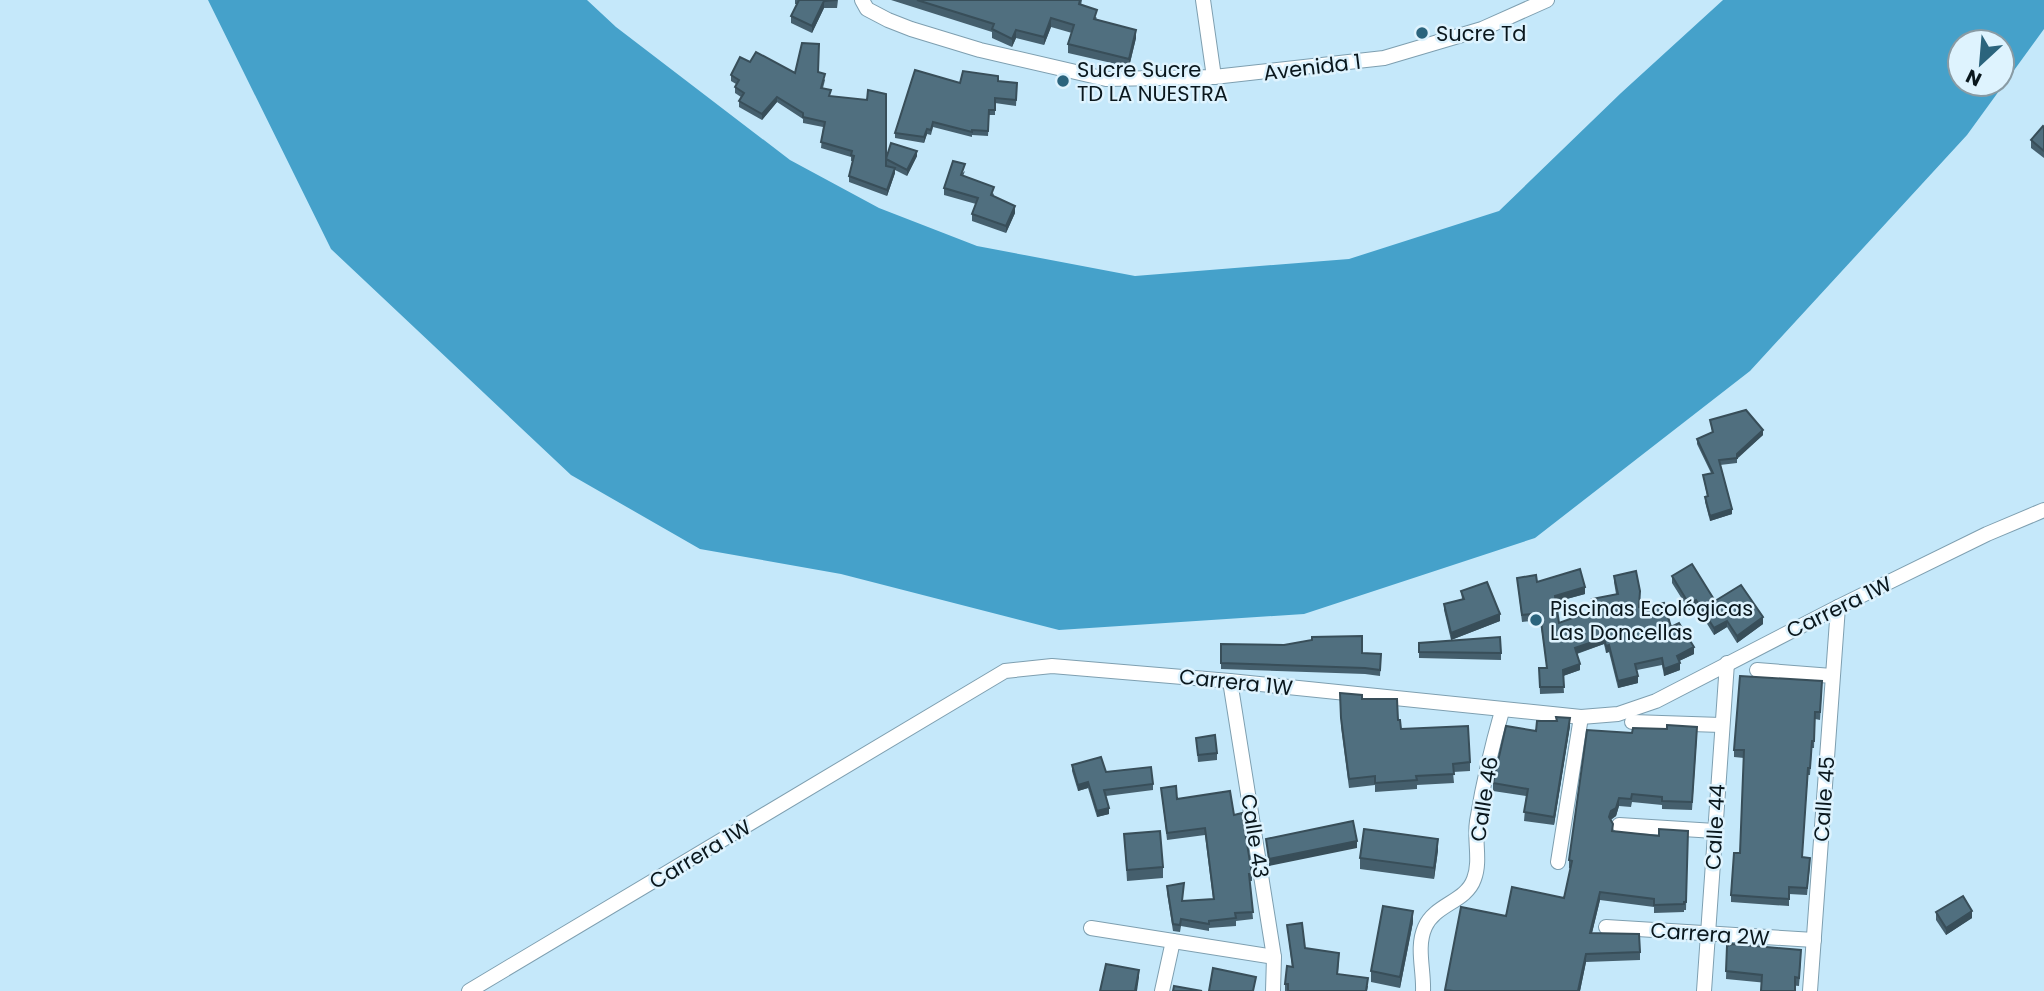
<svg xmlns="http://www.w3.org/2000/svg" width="2044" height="991" font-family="Poppins,sans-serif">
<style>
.water{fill:#45a1ca;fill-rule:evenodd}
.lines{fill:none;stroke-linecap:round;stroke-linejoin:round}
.street-casing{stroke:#7e9fb0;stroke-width:16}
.street{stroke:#fff;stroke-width:14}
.wall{fill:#455f6d}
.shaded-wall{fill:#384e59}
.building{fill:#506f7f;stroke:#384e59;stroke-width:2}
.poi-dot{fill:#2b647d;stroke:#def3fe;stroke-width:2.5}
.labels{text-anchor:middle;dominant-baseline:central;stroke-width:5;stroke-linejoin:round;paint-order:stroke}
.poi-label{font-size:21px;fill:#0a171d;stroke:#def3fe;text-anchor:start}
.street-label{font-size:21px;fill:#0a171d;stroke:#def3fe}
</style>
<rect width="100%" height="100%" fill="#c5e8fa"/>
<path class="water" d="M208,0H587L616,27L790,160L879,208L977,246L1135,276L1349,259L1499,211L1621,93L1723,0H2044V29L1967,135L1750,371L1535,538L1304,614L1059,630L841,574L700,549L571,475L331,249ZM1960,42H2002V84H1960Z"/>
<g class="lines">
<defs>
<g id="street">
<polyline points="862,0 867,9 888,20 911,29 980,50 1106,79 1214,77 1384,58 1482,29 1547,0"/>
<polyline points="1203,0 1214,77"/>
<polyline points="1757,670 1832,676"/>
<polyline points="1230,681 1274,957 1273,991"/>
<polyline points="1632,722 1721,725"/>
<polyline points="1619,825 1715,831"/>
<polyline points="1558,862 1581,717"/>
<polyline points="1606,927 1814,940"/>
<polyline points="1091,928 1274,957"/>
<polyline points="469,991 1005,671 1052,666 1230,681 1581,717 1618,714 1656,701 1838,607 1987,534 2044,510"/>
<polyline points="1162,991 1173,941"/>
<path d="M1423,991C1424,970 1416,947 1425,927C1435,904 1466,902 1474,879C1481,861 1474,840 1477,821C1483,784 1492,746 1502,711"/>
<polyline points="1704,991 1727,663"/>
<polyline points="1810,991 1838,607"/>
</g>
</defs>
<use href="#street" class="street-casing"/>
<use href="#street" class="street"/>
</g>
<g class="wall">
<polygon points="795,0 838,0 837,8 824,8 812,33 791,23 791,16 797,4 795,4"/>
<polygon points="891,0 1082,0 1081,5 1097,18 1096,19 1136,38 1129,67 1068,53 1068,44 1072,33 1051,27 1044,45 1016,38 1012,47 992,38 992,32"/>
<polygon points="750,62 795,73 818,72 825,80 823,88 886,159 917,156 907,176 895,170 895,173 887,196 849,182 849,176 853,161 851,161 851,157 821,148 823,127 803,123 803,119 777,102 762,120 739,107 739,101 741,97 735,93 735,87 736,84 731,81 731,75"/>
<polygon points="998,81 1017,83 1016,106 995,103 995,115 989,115 988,136 972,135 972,137 933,127 931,135 927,134 924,143 895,138 895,133 960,83"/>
<polygon points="2044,127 2044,158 2031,148 2031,140"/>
<polygon points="965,171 963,176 994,194 993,196 1015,213 1006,233 972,221 972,214 976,204 944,195 944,188"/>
<polygon points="1710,420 1763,435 1737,458 1737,463 1720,465 1732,514 1710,521 1705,502 1705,497 1707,496 1703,475 1711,473 1697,444 1697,439 1712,432"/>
<polygon points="1614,576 1640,606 1671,627 1694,654 1679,661 1680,670 1664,676 1662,665 1637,670 1638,683 1618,688 1609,652 1606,653 1604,644 1577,654 1580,670 1563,676 1564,693 1540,694 1539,668 1547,668 1540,620 1522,622 1517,578 1585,594 1556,602 1559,623 1594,611 1592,599 1616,594 1614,582"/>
<polygon points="1672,576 1715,601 1763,624 1737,643 1727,627 1714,635 1696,606 1689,610 1672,583"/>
<polygon points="1461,591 1500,621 1451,640 1444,610 1444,604 1462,599"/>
<polygon points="1312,640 1362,653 1381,654 1380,676 1365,674 1221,669 1221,644 1284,645"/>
<polygon points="1419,643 1501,653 1501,660 1419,658"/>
<polygon points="1822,688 1820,720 1815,719 1814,748 1812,748 1810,775 1808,775 1802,857 1810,865 1807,895 1789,894 1789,906 1731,902 1731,895 1740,853 1744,758 1734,757 1734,750"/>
<polygon points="1340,693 1362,699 1398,720 1401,729 1470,762 1470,771 1453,772 1454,783 1417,785 1417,789 1375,792 1375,785 1349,788 1341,727"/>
<polygon points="1570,726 1554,825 1524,821 1526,796 1493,791 1493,783 1536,731"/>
<polygon points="1632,733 1697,735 1692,810 1662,809 1662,805 1632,802 1631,807 1619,806 1616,816 1611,820 1613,831 1659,836 1688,831 1686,910 1684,910 1684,912 1654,913 1654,907 1600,900 1592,933 1640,952 1640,960 1586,962 1580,991 1445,991 1461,907 1506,916 1564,898 1571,869 1569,868 1569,860"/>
<polygon points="1196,738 1217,753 1217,760 1198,762"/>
<polygon points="1072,765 1153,784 1153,790 1106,796 1109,814 1097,817 1088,788 1078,791 1072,771"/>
<polygon points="1161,788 1177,799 1234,815 1252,874 1252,881 1250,881 1253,919 1236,921 1236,926 1209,928 1209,931 1181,926 1180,932 1173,931 1167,893 1167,886 1183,901 1213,899 1205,835 1167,840"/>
<polygon points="1124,834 1163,867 1163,878 1127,881"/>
<polygon points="1438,850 1434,879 1360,869 1360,858"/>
<polygon points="1936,912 1972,918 1946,935 1936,920"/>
<polygon points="1413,922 1400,988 1371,982 1371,971"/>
<polygon points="1287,925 1305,948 1339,960 1338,974 1368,986 1367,991 1285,991 1285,984 1292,967"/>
<polygon points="1727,946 1801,958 1799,986 1726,979"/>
</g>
<g class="shaded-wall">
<polygon points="824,1 824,8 812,33 812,26"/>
<polygon points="1051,18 1051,27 1044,45 1044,37"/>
<polygon points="1016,30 1016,38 1012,47 1012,39"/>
<polygon points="1136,30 1136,38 1129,67 1129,59"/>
<polygon points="777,97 777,102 762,120 762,114"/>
<polygon points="927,129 927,134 924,143 924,137"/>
<polygon points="917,151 917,156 907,176 907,170"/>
<polygon points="895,168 895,173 887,196 887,190"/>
<polygon points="1015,206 1015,213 1006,233 1006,226"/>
<polygon points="1763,430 1763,435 1737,459 1737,454"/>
<polygon points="1732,509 1732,514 1710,521 1710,516"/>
<polygon points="1585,587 1585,594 1555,602 1555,596"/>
<polygon points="1696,600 1696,606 1689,610 1689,604"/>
<polygon points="1500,614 1500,621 1451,640 1451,633"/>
<polygon points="1763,617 1763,624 1737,643 1737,636"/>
<polygon points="1727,621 1727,627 1714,635 1714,628"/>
<polygon points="1604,638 1604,644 1575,654 1575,648"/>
<polygon points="1609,645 1609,652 1606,653 1606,646"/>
<polygon points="1694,647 1694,654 1677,662 1677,656"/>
<polygon points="1680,663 1680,670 1664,676 1664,669"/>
<polygon points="1580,664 1580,670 1563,676 1563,670"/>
<polygon points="1638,676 1638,683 1618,688 1618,681"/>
<polygon points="1570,718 1570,726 1554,825 1554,817"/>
<polygon points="1088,782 1088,788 1078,791 1078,785"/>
<polygon points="1619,798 1619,806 1616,816 1611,819 1609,825 1609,817"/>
<polygon points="1109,808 1109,814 1097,817 1097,811"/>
<polygon points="1438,839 1438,850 1434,879 1434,868"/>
<polygon points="1357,841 1357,848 1269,866 1269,859"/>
<polygon points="1600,892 1600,900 1590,941 1590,933"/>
<polygon points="1413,911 1413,922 1400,988 1400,977"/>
<polygon points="1972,911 1972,918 1946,935 1946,928"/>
<polygon points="1586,954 1586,962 1580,991 1578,991"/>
<polygon points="1139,970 1139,977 1137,991 1135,991"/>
</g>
<g class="building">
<polygon points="799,0 837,0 824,1 812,26 791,16"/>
<polygon points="917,0 1080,0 1079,4 1097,10 1094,19 1136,30 1129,59 1068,44 1074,25 1051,18 1044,37 1016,30 1012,39 992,29 994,24"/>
<polygon points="802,43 819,44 818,72 825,74 821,88 831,90 829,96 867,100 868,90 886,94 886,159 891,143 917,151 907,170 886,159 886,166 895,168 887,190 849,176 854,156 851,155 852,151 821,142 825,122 803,117 803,113 777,97 762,114 739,101 744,93 735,87 739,80 731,75 740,57 750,62 756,52 795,73"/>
<polygon points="915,70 960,83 963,71 998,76 998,81 1017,83 1016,100 995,98 995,110 989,110 988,131 972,130 972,132 933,122 931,130 927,129 924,137 895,133"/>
<polygon points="2043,126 2044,127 2044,151 2031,140"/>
<polygon points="953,161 965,164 961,175 994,187 991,195 1015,206 1006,226 972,214 978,198 944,188"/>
<polygon points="1746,410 1763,430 1737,454 1737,458 1719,460 1732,509 1710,516 1705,497 1708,496 1703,475 1713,473 1697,439 1713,432 1710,420"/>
<polygon points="1692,564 1715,601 1741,585 1763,617 1737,636 1727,621 1714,628 1696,600 1689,604 1672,576"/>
<polygon points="1580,569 1585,587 1555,596 1559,623 1595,610 1592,599 1618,594 1614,576 1636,571 1640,591 1639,607 1664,603 1671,627 1679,623 1694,647 1677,656 1680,663 1664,669 1662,658 1635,664 1638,676 1618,681 1609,645 1606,646 1604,638 1575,648 1580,664 1563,670 1564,687 1540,687 1539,668 1547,668 1540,613 1522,615 1517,578 1536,575 1537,582"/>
<polygon points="1487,582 1500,614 1451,633 1444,604 1464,599 1461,591"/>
<polygon points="1362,636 1362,653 1381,654 1380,670 1365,668 1221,663 1221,644 1284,645 1312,640 1312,637"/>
<polygon points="1500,637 1501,653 1419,652 1419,643"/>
<polygon points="1740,676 1822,681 1820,712 1815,712 1814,741 1812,741 1810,768 1808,768 1802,857 1810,858 1807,888 1789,887 1789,899 1731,895 1734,853 1740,853 1744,750 1734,750"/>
<polygon points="1340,693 1362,695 1362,699 1397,699 1398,720 1400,720 1401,729 1468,726 1470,762 1453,764 1454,774 1416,776 1417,780 1375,783 1375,776 1349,779 1341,718"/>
<polygon points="1556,717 1570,718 1554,817 1524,812 1528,789 1493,783 1506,726 1536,731 1537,721 1557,721"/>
<polygon points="1667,725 1697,727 1692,802 1662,801 1662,797 1632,794 1631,799 1619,798 1616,808 1611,811 1609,817 1613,824 1612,831 1659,836 1659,829 1688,831 1686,902 1684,902 1684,904 1654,905 1654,899 1600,892 1590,933 1639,934 1640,952 1586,954 1578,991 1453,991 1445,990 1461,907 1506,916 1512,887 1564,898 1572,861 1569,860 1587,730 1632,733 1633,728 1667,729"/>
<polygon points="1215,735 1217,753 1198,755 1196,738"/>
<polygon points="1101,757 1106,772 1151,767 1153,784 1104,790 1109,808 1097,811 1088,782 1078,785 1072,765"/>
<polygon points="1176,786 1177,799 1230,791 1234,815 1242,813 1252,874 1249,874 1253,912 1235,913 1236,918 1209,921 1209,924 1181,919 1180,925 1173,924 1167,886 1184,883 1182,901 1214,899 1205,828 1167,833 1161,788"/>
<polygon points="1353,821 1357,841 1269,859 1266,839"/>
<polygon points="1364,829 1438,839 1434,868 1360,858"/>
<polygon points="1160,831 1163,867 1127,870 1124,834"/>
<polygon points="1963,896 1972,911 1946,928 1936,912"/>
<polygon points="1383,906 1413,911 1400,977 1371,971"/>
<polygon points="1302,923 1305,948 1339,953 1337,974 1368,978 1366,991 1288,991 1288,984 1285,984 1287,966 1293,967 1287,925"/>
<polygon points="1732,944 1801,950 1799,978 1795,977 1795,991 1761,991 1762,975 1726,971 1727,946"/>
<polygon points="1106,964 1139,970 1135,991 1100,991"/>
<polygon points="1213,968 1256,977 1253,991 1209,991"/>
<polygon points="1174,986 1202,991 1173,991"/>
</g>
<g class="poi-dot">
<circle cx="1422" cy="33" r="7"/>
<circle cx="1063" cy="81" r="7"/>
<circle cx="1536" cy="620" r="7"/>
</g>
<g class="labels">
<g class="poi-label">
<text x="1436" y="33">Sucre Td</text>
<text x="1077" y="69">Sucre Sucre<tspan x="1077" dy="24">TD LA NUESTRA</tspan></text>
<text x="1550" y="608">Piscinas Ecológicas<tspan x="1550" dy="24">Las Doncellas</tspan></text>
</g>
<g class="street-label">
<text transform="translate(1312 67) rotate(-7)">Avenida 1</text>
<text transform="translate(1839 607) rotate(-26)">Carrera 1W</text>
<text transform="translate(1236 682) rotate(6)">Carrera 1W</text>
<text transform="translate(1484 799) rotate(-81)">Calle 46</text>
<text transform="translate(1824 799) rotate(-86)">Calle 45</text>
<text transform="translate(1715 827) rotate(-87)">Calle 44</text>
<text transform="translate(1255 836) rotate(81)">Calle 43</text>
<text transform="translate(700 854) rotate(-31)">Carrera 1W</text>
<text transform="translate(1710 934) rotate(4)">Carrera 2W</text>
</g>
</g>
<g transform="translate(1981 63) rotate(206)"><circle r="33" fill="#def3fe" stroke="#899ba4" stroke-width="2"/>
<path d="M0-5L12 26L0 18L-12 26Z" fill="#2b647d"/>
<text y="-10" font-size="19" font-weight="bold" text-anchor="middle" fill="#0a171d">N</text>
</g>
</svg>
